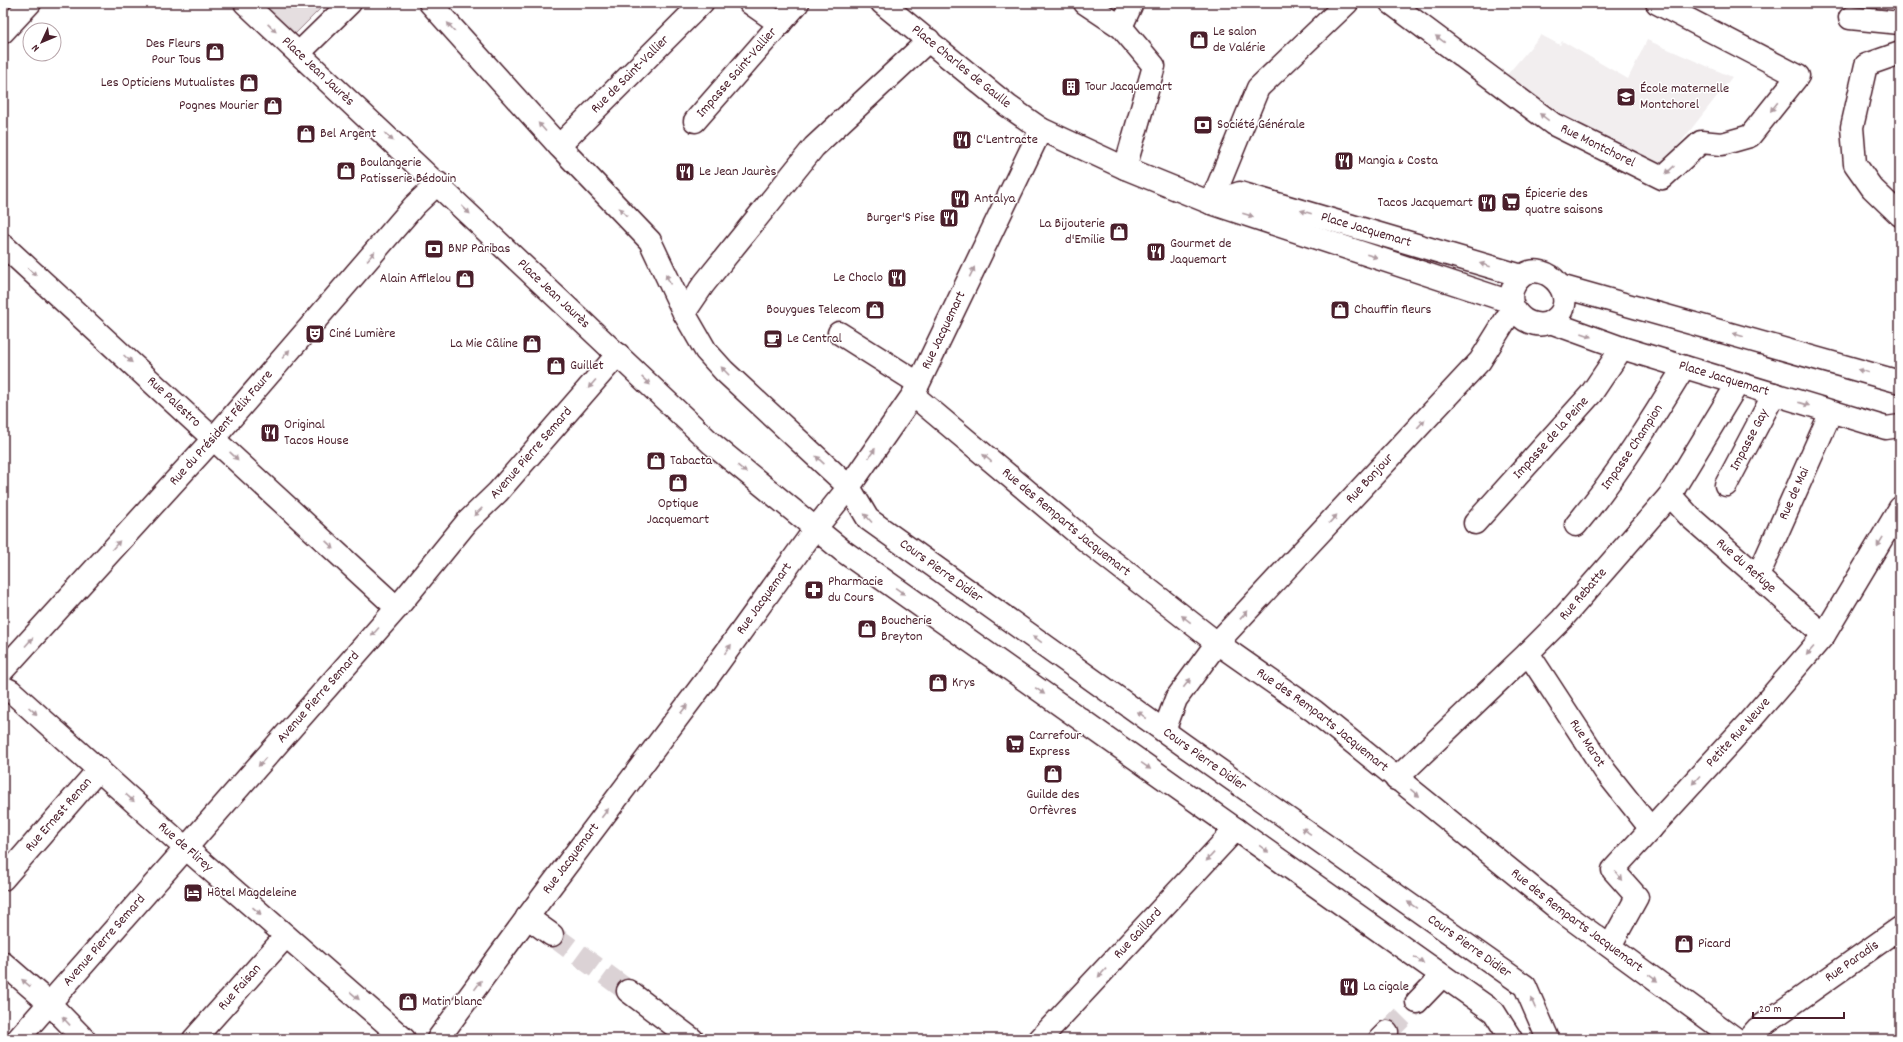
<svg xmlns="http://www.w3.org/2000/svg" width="1903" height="1042" font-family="Dekko,sans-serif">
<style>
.built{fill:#f2eeef}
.green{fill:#e5dee0;stroke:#987e86}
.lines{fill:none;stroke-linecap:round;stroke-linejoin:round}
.minor-tunnel{stroke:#dbd2d5;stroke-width:22;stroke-dasharray:22 11;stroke-linecap:butt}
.minor-casing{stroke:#4a1f2b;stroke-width:25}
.major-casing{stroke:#4a1f2b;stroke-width:25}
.minor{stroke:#fff;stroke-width:22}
.major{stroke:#fff;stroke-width:22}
.oneway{fill:#ae9aa0}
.labels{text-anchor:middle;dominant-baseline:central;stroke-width:3;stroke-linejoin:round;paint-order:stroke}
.poi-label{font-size:14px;fill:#4a1f2b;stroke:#fff;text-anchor:start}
.street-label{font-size:14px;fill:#4a1f2b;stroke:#fff}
</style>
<rect width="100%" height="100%" fill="#fff"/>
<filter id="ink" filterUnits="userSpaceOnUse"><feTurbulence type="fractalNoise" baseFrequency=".025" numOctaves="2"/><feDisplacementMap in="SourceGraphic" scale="8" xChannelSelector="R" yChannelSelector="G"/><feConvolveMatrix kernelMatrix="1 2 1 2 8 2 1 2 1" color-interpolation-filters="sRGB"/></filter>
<g filter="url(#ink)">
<polygon class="built" points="1541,35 1560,45 1562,41 1628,79 1647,40 1732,77 1663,165 1562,115 1506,76"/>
<polygon class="green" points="258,3 326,3 293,36"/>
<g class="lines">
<g class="minor-tunnel">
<polyline points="552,935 628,991"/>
<polyline points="1387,1032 1417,1002"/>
</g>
<defs>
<g id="minor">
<polyline points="750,3 780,24"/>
<polyline points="1085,3 1121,27 1154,66 1125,168"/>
<path id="s1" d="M1391,3L1553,124L1662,178L1701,142L1722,144L1750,136L1798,76L1657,3"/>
<polyline points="1850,18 1900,23"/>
<polyline points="1121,27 1132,3"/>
<polyline points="3,32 30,3"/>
<polyline points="299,53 350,3"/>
<polyline points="1900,53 1866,65 1852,127 1855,164 1872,188 1900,215"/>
<path id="s2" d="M695,121L798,3"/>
<polyline points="1041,129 1125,168 1211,203 1511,302"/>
<path id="s3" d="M559,146L702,3"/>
<path id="s4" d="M1211,203L1240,193L1522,276C1547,257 1582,300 1554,320C1529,337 1493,301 1522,276"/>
<polyline points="1211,203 1258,88 1347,3"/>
<path id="s5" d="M3,245L397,608"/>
<polyline points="1560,286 1900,382"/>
<polyline points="684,313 703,285 814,147 929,40"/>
<path id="s6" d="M1550,322L1622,348L1886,428L1900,426"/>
<polyline points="839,333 918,383"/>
<path id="s7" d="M913,395L1089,543L1217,643L1314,711L1557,908L1736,1039"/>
<path id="s8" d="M1726,485L1774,394"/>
<path id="s9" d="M1670,495L1690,517L1824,635"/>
<path id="s10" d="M1475,523L1591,394L1622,348"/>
<path id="s11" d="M1576,525C1617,476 1651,421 1684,367"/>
<path id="s12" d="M1758,576L1831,412"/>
<path id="s13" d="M1528,653L1605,771L1651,829"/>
<path id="s14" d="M3,670L214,438L414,206L438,183"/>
<path id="s15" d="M3,687L11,691L173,837L404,1039"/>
<path id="s16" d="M1164,731L1176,699L1217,643L1480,361L1513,308"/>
<path id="s17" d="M1396,779L1528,653L1562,619L1670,495L1738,383"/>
<path id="s18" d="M3,879L99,769"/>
<polyline points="527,917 552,935"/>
<path id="s19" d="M1610,946L1637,897L1613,870L1748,723L1824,635L1900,508"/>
<polyline points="3,963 49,1003 84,1039"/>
<polyline points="628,991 692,1039"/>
<polyline points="1417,1002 1442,976"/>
<path id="s20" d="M18,1039L397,608L467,522L498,492L618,354"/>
<path id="s21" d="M194,1039L286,936"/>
<path id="s22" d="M1040,1039L1236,829"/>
<polyline points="1380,1039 1387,1032"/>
<path id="s23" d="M1748,1039L1757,1029L1900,928"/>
</g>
<g id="major">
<path id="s24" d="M245,3L712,444L843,551L1494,1012L1511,1039"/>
<path id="s25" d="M430,3L559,146L650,241L684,313L706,351L724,371L849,487L868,519L1185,746L1525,986L1548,1039"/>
<path id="s26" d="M438,1039L535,907L706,680L815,529L849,487L913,395L1041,129L1008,106L882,3"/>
</g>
</defs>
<use href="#minor" class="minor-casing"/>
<use href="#major" class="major-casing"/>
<use href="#minor" class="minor"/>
<use href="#major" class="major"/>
</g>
<defs><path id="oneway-solid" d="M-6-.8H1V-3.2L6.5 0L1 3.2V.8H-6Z"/></defs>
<g class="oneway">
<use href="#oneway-solid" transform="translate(451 27) rotate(-131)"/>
<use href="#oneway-solid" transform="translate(272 28) rotate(43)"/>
<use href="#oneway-solid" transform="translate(1440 39) rotate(-144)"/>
<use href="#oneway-solid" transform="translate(1774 107) rotate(129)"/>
<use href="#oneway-solid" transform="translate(1544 117) rotate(-142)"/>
<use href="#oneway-solid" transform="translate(542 127) rotate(-132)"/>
<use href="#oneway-solid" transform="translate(389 137) rotate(43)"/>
<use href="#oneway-solid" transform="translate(1670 170) rotate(137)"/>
<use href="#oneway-solid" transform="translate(466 210) rotate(44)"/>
<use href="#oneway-solid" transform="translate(623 212) rotate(-133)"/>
<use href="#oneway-solid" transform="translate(1306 212) rotate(-164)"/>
<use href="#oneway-solid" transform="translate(1248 215) rotate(18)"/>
<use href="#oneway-solid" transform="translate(371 256) rotate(-49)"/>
<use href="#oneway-solid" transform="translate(1372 256) rotate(18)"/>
<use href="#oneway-solid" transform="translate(1485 265) rotate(-163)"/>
<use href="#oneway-solid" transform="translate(32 272) rotate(42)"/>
<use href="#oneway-solid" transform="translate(972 272) rotate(-64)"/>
<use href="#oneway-solid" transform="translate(668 279) rotate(-114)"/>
<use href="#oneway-solid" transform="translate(1587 335) rotate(20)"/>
<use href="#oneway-solid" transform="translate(1738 335) rotate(-164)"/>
<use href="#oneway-solid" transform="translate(286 354) rotate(-49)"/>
<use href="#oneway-solid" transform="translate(128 359) rotate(42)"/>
<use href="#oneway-solid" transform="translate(725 371) rotate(-134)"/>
<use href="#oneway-solid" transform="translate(1863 371) rotate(-164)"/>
<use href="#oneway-solid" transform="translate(646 381) rotate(43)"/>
<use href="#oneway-solid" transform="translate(592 384) rotate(131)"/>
<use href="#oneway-solid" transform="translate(1804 404) rotate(17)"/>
<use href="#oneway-solid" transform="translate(1421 424) rotate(-47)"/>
<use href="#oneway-solid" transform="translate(872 453) rotate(-55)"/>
<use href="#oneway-solid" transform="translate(234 456) rotate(43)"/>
<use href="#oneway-solid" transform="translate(987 458) rotate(-140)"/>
<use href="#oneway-solid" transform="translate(820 460) rotate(-137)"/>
<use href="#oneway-solid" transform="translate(742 469) rotate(40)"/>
<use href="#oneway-solid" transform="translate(478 512) rotate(136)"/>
<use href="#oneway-solid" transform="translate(868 518) rotate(-132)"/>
<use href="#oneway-solid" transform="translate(1333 519) rotate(-47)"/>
<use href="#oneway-solid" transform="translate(1880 542) rotate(121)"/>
<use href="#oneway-solid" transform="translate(116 545) rotate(-48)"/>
<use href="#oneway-solid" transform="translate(330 545) rotate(43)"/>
<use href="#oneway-solid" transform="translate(900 591) rotate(35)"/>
<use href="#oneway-solid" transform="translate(1244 615) rotate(-47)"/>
<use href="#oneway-solid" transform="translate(1186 619) rotate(-142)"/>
<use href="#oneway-solid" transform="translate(375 632) rotate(132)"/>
<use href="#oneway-solid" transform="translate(1037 639) rotate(-144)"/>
<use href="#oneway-solid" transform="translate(29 642) rotate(-48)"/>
<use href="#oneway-solid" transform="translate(728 649) rotate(-54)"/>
<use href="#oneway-solid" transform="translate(1810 651) rotate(131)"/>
<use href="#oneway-solid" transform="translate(1187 683) rotate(-53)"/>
<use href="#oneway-solid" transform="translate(1040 691) rotate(35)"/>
<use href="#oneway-solid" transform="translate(684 709) rotate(-53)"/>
<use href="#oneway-solid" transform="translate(33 711) rotate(42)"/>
<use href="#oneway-solid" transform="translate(1142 715) rotate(-144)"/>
<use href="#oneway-solid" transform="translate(262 762) rotate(131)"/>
<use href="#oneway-solid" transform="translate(1146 766) rotate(35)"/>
<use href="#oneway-solid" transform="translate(1696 780) rotate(132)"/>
<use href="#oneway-solid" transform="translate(1415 793) rotate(39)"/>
<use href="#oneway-solid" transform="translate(130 798) rotate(42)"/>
<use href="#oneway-solid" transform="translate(605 813) rotate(-53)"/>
<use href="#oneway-solid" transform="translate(1306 831) rotate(-145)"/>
<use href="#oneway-solid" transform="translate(1264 849) rotate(36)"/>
<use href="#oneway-solid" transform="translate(1210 857) rotate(133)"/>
<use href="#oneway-solid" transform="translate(1619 876) rotate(49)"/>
<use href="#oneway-solid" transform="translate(1412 905) rotate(-145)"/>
<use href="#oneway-solid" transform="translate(257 911) rotate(41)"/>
<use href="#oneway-solid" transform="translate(1419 960) rotate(34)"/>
<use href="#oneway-solid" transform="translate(1102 973) rotate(133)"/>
<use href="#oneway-solid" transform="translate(1653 978) rotate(36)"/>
<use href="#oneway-solid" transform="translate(26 983) rotate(-140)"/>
<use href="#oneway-solid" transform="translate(478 985) rotate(-54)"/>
<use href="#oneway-solid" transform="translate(355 996) rotate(41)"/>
<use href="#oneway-solid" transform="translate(1533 1003) rotate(-113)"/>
<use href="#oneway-solid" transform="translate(66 1021) rotate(-133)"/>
</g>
</g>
<defs>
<symbol id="shop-square" viewBox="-11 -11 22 22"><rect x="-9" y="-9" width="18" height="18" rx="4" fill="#4a1f2b" stroke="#fff"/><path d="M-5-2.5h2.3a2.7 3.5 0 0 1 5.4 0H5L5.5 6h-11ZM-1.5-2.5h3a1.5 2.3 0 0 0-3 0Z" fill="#fff"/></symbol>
<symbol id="building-square" viewBox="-11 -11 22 22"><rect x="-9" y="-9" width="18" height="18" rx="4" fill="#4a1f2b" stroke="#fff"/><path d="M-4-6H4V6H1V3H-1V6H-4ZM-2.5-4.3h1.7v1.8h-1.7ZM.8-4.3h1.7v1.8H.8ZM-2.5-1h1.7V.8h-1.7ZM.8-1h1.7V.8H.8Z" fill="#fff"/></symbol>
<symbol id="school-square" viewBox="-11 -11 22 22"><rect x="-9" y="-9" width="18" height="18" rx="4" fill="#4a1f2b" stroke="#fff"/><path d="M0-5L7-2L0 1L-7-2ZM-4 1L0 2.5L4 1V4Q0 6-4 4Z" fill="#fff"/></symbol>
<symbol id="bank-square" viewBox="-11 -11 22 22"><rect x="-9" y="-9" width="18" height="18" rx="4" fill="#4a1f2b" stroke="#fff"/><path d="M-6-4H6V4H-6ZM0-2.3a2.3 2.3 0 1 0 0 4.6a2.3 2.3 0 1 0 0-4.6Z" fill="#fff"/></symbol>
<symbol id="restaurant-square" viewBox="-11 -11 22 22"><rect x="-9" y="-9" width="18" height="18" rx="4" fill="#4a1f2b" stroke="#fff"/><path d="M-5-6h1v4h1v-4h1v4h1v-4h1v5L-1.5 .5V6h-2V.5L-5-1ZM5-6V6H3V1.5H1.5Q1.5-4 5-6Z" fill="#fff"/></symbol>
<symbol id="supermarket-square" viewBox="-11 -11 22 22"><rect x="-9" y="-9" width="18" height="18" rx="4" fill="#4a1f2b" stroke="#fff"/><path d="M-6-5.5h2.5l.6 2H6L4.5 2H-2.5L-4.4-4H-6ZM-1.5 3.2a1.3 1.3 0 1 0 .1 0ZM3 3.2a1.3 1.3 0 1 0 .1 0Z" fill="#fff"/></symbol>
<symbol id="theatre-square" viewBox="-11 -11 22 22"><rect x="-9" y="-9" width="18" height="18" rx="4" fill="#4a1f2b" stroke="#fff"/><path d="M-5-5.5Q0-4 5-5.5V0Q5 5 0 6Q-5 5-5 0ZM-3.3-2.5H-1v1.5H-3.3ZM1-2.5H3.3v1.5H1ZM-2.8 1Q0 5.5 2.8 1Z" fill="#fff"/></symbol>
<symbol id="cafe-square" viewBox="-11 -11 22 22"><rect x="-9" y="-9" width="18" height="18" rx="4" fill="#4a1f2b" stroke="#fff"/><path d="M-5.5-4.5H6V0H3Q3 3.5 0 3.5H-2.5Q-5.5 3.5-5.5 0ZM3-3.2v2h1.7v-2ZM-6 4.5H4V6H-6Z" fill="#fff"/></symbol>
<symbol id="pharmacy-square" viewBox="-11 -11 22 22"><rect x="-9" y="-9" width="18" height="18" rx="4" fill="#4a1f2b" stroke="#fff"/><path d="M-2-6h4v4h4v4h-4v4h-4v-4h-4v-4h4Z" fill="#fff"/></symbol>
<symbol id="hotel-square" viewBox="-11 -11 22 22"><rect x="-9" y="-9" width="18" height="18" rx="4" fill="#4a1f2b" stroke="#fff"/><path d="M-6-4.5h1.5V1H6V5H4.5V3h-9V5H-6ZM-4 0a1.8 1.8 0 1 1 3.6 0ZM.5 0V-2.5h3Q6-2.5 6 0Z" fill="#fff"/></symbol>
</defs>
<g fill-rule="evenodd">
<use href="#shop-square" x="1188" y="29" width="22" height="22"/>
<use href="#shop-square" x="204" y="41" width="22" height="22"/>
<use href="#shop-square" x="238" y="72" width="22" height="22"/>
<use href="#building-square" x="1060" y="76" width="22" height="22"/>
<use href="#school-square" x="1615" y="86" width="22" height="22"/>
<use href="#shop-square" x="262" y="95" width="22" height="22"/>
<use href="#bank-square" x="1192" y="114" width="22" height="22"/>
<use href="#shop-square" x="295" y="123" width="22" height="22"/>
<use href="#restaurant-square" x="951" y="129" width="22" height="22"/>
<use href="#restaurant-square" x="1333" y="150" width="22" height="22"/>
<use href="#shop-square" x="335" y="160" width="22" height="22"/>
<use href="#restaurant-square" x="674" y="161" width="22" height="22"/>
<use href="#restaurant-square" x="949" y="188" width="22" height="22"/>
<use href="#supermarket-square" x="1500" y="191" width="22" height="22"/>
<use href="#restaurant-square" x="1476" y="192" width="22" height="22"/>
<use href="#restaurant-square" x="938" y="207" width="22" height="22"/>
<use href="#shop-square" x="1108" y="221" width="22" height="22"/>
<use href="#bank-square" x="423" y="238" width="22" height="22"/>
<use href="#restaurant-square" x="1145" y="241" width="22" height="22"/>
<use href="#restaurant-square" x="886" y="267" width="22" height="22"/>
<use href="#shop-square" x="454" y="268" width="22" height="22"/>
<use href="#shop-square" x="864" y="299" width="22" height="22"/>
<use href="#shop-square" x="1329" y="299" width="22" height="22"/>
<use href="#theatre-square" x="304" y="323" width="22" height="22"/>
<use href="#cafe-square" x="762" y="328" width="22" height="22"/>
<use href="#shop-square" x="521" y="333" width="22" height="22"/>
<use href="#shop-square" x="545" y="355" width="22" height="22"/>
<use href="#restaurant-square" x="259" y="422" width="22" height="22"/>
<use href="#shop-square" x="645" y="450" width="22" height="22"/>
<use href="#shop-square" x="667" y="472" width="22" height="22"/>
<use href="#pharmacy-square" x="803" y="579" width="22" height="22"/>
<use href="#shop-square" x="856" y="618" width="22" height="22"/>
<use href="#shop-square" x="927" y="672" width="22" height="22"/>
<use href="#supermarket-square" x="1004" y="733" width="22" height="22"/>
<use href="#shop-square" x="1042" y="763" width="22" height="22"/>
<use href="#hotel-square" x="182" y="882" width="22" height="22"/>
<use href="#shop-square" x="1673" y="933" width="22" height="22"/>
<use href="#restaurant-square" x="1338" y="976" width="22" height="22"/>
<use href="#shop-square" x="397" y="991" width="22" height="22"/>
</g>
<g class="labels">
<g class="poi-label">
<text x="1213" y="32">Le salon<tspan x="1213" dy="16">de Valérie</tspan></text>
<text x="201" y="44" text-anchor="end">Des Fleurs<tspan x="201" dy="16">Pour Tous</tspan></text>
<text x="235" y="83" text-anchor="end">Les Opticiens Mutualistes</text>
<text x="1085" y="87">Tour Jacquemart</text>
<text x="1640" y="89">École maternelle<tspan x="1640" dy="16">Montchorel</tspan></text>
<text x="259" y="106" text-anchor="end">Pognes Mourier</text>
<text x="1217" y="125">Société Générale</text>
<text x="320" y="134">Bel Argent</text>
<text x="976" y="140">C'Lentracte</text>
<text x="1358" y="161">Mangia &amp; Costa</text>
<text x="360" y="163">Boulangerie<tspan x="360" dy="16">Patisserie Bédouin</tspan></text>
<text x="699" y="172">Le Jean Jaurès</text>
<text x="1525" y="194">Épicerie des<tspan x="1525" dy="16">quatre saisons</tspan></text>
<text x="974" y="199">Antalya</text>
<text x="1473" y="203" text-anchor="end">Tacos Jacquemart</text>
<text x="935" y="218" text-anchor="end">Burger'S Pise</text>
<text x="1105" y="224" text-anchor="end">La Bijouterie<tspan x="1105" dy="16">d'Emilie</tspan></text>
<text x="1170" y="244">Gourmet de<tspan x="1170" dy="16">Jaquemart</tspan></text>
<text x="448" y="249">BNP Paribas</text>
<text x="883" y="278" text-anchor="end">Le Choclo</text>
<text x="451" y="279" text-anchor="end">Alain Afflelou</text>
<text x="861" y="310" text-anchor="end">Bouygues Telecom</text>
<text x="1354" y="310">Chauffin fleurs</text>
<text x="329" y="334">Ciné Lumière</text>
<text x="787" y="339">Le Central</text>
<text x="518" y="344" text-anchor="end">La Mie Câline</text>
<text x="570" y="366">Guillet</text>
<text x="284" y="425">Original<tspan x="284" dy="16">Tacos House</tspan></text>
<text x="670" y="461">Tabacta</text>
<text x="678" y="504" text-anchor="middle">Optique<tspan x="678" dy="16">Jacquemart</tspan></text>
<text x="828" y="582">Pharmacie<tspan x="828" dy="16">du Cours</tspan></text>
<text x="881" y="621">Boucherie<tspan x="881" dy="16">Breyton</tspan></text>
<text x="952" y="683">Krys</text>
<text x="1029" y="736">Carrefour<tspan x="1029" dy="16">Express</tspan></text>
<text x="1053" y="795" text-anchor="middle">Guilde des<tspan x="1053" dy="16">Orfèvres</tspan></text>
<text x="207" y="893">Hôtel Magdeleine</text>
<text x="1698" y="944">Picard</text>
<text x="1363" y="987">La cigale</text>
<text x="422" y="1002">Matin blanc</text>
</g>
<g class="street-label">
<text transform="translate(961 67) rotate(39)">Place Charles de Gaulle</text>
<text stroke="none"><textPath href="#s24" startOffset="100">Place Jean Jaurès</textPath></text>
<text stroke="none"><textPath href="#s2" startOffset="64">Impasse Saint-Vallier</textPath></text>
<text stroke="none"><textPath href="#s3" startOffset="101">Rue de Saint-Vallier</textPath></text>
<text stroke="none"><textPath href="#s1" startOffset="252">Rue Montchorel</textPath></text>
<text stroke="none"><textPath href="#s4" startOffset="162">Place Jacquemart</textPath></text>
<text stroke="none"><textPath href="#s24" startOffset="424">Place Jean Jaurès</textPath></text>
<text stroke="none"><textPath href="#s26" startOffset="872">Rue Jacquemart</textPath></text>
<text stroke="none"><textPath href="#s6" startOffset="183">Place Jacquemart</textPath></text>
<text stroke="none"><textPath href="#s5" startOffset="232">Rue Palestro</textPath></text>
<text stroke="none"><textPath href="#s14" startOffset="326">Rue du Président Félix Faure</textPath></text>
<text stroke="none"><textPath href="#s10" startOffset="114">Impasse de la Peine</textPath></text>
<text stroke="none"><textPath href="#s8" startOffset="51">Impasse Gay</textPath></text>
<text stroke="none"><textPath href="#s11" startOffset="96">Impasse Champion</textPath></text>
<text stroke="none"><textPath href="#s20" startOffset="779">Avenue Pierre Semard</textPath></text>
<text stroke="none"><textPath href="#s16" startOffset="328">Rue Bonjour</textPath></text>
<text stroke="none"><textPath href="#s12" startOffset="90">Rue de Mai</textPath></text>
<text stroke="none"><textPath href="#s7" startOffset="199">Rue des Remparts Jacquemart</textPath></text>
<text stroke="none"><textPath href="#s9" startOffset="104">Rue du Refuge</textPath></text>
<text stroke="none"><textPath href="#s25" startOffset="772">Cours Pierre Didier</textPath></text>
<text stroke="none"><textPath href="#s17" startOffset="263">Rue Rebatte</textPath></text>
<text stroke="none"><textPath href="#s26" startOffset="548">Rue Jacquemart</textPath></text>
<text stroke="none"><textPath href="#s20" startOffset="455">Avenue Pierre Semard</textPath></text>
<text stroke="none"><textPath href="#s7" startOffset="523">Rue des Remparts Jacquemart</textPath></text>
<text stroke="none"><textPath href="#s19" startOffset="278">Petite Rue Neuve</textPath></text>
<text stroke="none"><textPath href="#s13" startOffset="108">Rue Marot</textPath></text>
<text stroke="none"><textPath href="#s25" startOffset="1096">Cours Pierre Didier</textPath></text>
<text stroke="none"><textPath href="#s18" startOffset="85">Rue Ernest Renan</textPath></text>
<text stroke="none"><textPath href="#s15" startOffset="243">Rue de Flirey</textPath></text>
<text stroke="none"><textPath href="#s26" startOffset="224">Rue Jacquemart</textPath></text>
<text stroke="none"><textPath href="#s7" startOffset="847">Rue des Remparts Jacquemart</textPath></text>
<text stroke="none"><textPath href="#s22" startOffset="144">Rue Gaillard</textPath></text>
<text stroke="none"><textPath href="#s20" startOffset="131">Avenue Pierre Semard</textPath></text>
<text stroke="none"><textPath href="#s25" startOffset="1420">Cours Pierre Didier</textPath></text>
<text stroke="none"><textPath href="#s23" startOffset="130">Rue Paradis</textPath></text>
<text stroke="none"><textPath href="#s21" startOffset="69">Rue Faisan</textPath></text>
</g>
</g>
<rect width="1903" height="1042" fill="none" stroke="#fff" stroke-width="16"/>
<rect x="8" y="8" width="1887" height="1026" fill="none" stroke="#4a1f2b" stroke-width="1.5" filter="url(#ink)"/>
<g transform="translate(42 42) rotate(226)"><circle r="19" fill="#ffffff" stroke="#b7a5aa"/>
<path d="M0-3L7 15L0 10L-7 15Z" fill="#4a1f2b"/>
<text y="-6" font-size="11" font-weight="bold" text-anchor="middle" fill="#4a1f2b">N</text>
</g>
<path d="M1753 1012v6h91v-6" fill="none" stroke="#4a1f2b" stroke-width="2"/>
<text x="1759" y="1012" font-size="12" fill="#4a1f2b" stroke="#ffffff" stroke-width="3" paint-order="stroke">20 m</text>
</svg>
